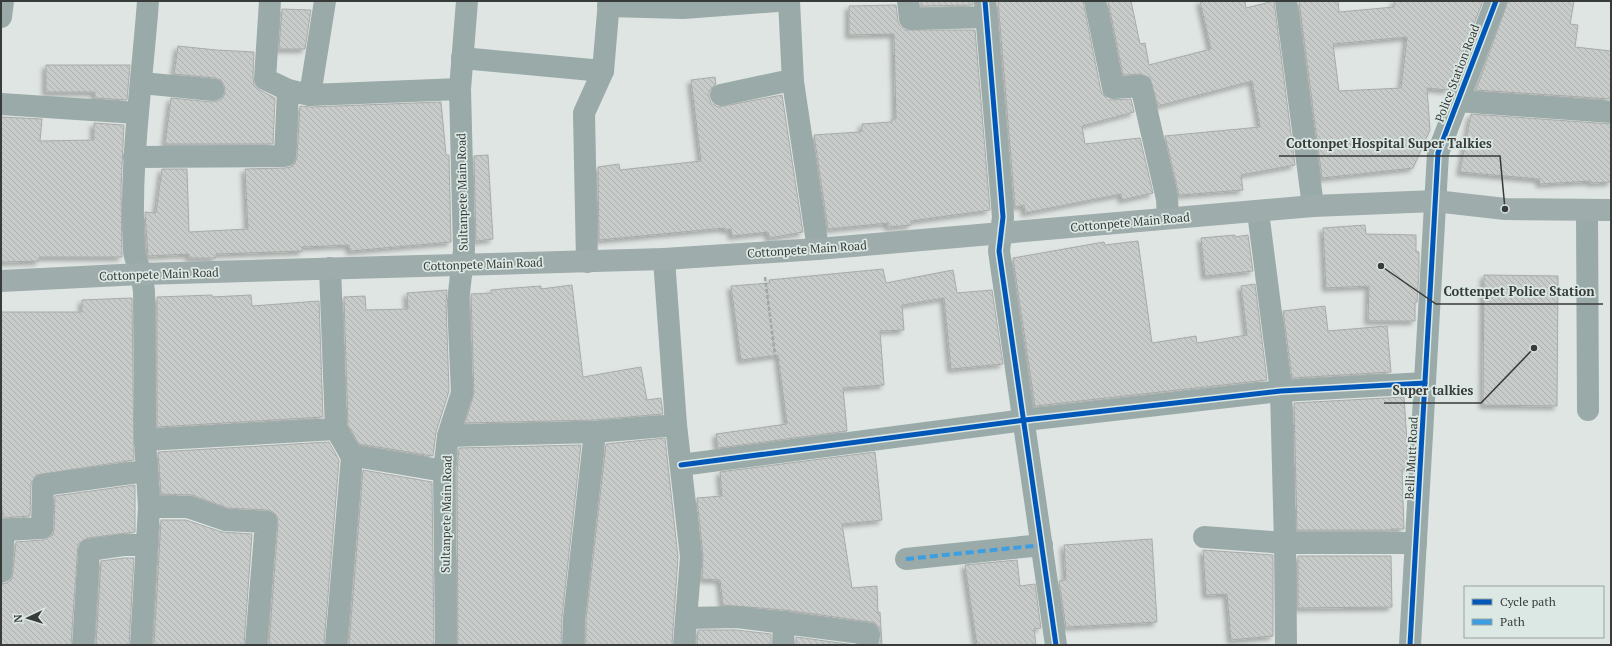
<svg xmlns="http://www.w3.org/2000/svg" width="1612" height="646" font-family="'PT Serif',serif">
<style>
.building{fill:url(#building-back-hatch);stroke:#a8aca9;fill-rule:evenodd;filter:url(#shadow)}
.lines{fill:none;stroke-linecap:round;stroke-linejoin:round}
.path{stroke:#9ea9a7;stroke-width:2.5;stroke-dasharray:4 2;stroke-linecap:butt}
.minor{stroke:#99aaa8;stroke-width:22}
.major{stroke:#9eacab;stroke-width:22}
.quiet{stroke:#3e9ee2;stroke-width:4;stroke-dasharray:8 4;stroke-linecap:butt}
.cycleway-casing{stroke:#dce8e3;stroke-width:8}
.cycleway{stroke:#0057b8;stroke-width:5}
.labels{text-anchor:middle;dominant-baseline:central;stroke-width:3.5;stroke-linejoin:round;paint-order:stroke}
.street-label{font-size:12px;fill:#373b39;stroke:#dce8e3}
.leader{fill:none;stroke:#373b39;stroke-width:1.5}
.callout-dot{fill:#373b39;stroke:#dce8e3;stroke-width:1.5}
.callout-label{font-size:13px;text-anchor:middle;font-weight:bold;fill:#373b39;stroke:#dce8e3;stroke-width:3.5;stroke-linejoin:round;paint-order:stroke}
</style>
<defs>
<pattern id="building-back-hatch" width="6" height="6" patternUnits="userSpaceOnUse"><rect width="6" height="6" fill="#c7cbc9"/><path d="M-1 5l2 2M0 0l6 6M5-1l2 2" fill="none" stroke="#acafad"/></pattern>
<filter id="shadow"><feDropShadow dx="-3.5" dy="3.5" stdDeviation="2" flood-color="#0004"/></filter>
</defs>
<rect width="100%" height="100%" fill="#dfe5e2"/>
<g class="building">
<polygon points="921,1 973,1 973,5 921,6"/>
<polygon points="998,1 1083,1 1101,91 1108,100 1131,99 1134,112 1082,126 1085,144 1140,138 1153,193 1122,200 1121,194 1025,213 1024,205 1015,207"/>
<polygon points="1108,1 1131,1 1140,44 1145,43 1149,65 1211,49 1200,1 1245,1 1246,8 1274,1 1295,165 1241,175 1243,190 1179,195 1165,136 1260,127 1252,81 1158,106 1150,78 1140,74 1123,75"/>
<path d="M1299,1H1338L1339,12L1394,7V1H1483L1448,90L1427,88L1430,130L1413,168L1322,178ZM1407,37L1401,88L1339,91L1333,44Z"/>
<polygon points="1508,1 1574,1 1570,24 1578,25 1575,47 1611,51 1611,99 1476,90"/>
<polygon points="896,5 898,21 900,26 905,30 975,30 990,210 911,221 911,225 888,227 888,223 828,229 814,135 859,132 862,131 862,124 892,122 892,119 896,119 894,34 849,35 849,6"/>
<polygon points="282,9 311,10 305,49 279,49"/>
<polygon points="178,46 216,50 254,52 253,78 254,85 260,90 275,98 273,144 165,144 171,98 212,102 218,101 223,98 225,92 224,85 221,80 215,78 174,74"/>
<polygon points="46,65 130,65 127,100 95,98 95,92 46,92"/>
<polygon points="715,77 716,84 709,91 709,97 711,103 718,107 782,95 803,232 769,238 768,232 732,236 731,229 725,230 724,228 599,240 598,167 619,164 620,170 701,161 691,80"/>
<polygon points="441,102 446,155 449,155 449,157 451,242 350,251 349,245 325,246 302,247 303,251 216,254 216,258 189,258 189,254 148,256 145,212 156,213 162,169 187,169 189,232 248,229 245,169 285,168 291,167 295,163 297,157 300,106 310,107"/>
<polygon points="1471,114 1611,124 1611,182 1590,183 1590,181 1540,184 1539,179 1460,172"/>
<polygon points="1,117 42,119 40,141 94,140 94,123 124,125 121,187 122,257 39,257 39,261 1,262"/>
<polygon points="488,155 493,239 476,241 474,156"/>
<polygon points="1365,225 1366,234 1416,235 1416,251 1419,252 1419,272 1417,302 1415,302 1415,321 1368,321 1369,286 1326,288 1323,228"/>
<polygon points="1235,235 1235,237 1248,235 1253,271 1205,276 1201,238"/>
<polygon points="1138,241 1152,343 1196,336 1197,343 1247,335 1241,286 1255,284 1267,380 1035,406 1013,258 1104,242 1105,245"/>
<polygon points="883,269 886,283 953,270 957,293 992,290 1003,364 951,369 944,298 902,305 904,330 880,331 884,385 843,388 847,431 718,448 716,434 787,424 778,355 741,360 731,286 770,283 769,280"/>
<polygon points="1484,275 1558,276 1557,406 1483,405"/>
<polygon points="572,285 583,377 641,367 647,400 661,398 663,414 594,420 465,423 474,393 471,294 491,293 491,290 514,288 541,286 541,289"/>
<polygon points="447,290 446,302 449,391 436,432 433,456 359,444 348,425 344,297 365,296 366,310 408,309 407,293"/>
<polygon points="212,295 212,297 251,295 252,306 319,301 323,417 157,427 157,297"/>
<polygon points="132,298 134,460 36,475 31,484 30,516 3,518 1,498 1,312 82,312 82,300"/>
<polygon points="1325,306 1328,331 1387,326 1391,372 1292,378 1283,311"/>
<polygon points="1404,397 1407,442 1407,469 1402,469 1404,529 1391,529 1391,530 1297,530 1294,403"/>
<polygon points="665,438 678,557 672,645 586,645 586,619 606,444"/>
<polygon points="329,442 339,460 324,645 269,645 278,523 277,516 273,512 267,510 228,508 192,495 161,494 158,452"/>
<polygon points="581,445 562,617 561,645 458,645 457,472 459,448"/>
<polygon points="875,452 882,520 842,524 852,588 877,586 878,613 880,612 882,645 880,645 880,629 876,624 871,622 785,610 723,605 720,580 702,579 703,556 697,498 722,496 720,472"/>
<polygon points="363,470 432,482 434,645 349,645"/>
<polygon points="135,485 135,532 87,538 78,544 71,645 1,645 1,584 7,583 12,579 16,542 43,540 53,535 54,528 55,496"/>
<polygon points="161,520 186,520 222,532 252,534 244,645 154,645"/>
<polygon points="1152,539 1157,622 1066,627 1059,581 1066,580 1064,545"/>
<polygon points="1203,550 1273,555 1273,636 1231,640 1227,594 1206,595"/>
<polygon points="1298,556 1391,556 1392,607 1298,608"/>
<polygon points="124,558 134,558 129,645 96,645 101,561"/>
<polygon points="1017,560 1020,586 1035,584 1041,628 1034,629 1036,645 977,645 965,565"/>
<polygon points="698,630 736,630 771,634 771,645 697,645"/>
<polygon points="796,637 855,645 796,645"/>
</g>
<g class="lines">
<polyline class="path" points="765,277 775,355"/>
<g class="minor">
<polyline points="270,1 265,79 288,90 310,95 460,89"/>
<polyline points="789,1 793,82 818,249"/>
<polyline points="908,1 910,19 987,17"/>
<polyline points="985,1 1003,217 999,251 1056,645"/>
<polyline points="1095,1 1113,88 1141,86 1167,199 1168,218"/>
<polyline points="1286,1 1313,206"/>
<polyline points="608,6 683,8 777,1"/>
<polyline points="1,17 3,1"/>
<polyline points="462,58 603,71"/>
<polyline points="142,83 213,90"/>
<polyline points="310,95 325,1"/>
<polyline points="721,95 782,82 793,82"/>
<polyline points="1457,101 1611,112"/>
<polyline points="1,104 137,113"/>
<polyline points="134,157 285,156 288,90"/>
<polyline points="1587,210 1588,410"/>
<polyline points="1258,212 1281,391 1285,543 1286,645"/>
<polyline points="664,259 676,425"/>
<polyline points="587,262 584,113 603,71 609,1"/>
<polyline points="330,268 336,429 352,457 336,645"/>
<polyline points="448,436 595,432 676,425 691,557 684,645"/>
<polyline points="145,440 336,429"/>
<polyline points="352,457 361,457 444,471"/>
<polyline points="681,465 1025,420 1281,391 1425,383"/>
<polyline points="149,507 188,507 226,520 266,522 256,645"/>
<polyline points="1204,537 1285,543 1416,543"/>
<polyline points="906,559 1042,545"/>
<polyline points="1,572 4,530 42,528 43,485 146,471"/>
<polyline points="687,618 737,617 869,634 867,645"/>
<polyline points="83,645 89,550 123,545 147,545"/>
<path d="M141,645L149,507L145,440L144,291C143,285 142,279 141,273C139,266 134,258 134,250C129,166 142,84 148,1"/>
<polyline points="446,645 444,471 448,436 462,393 458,301 464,250 460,89 467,1"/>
<polyline points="573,645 574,618 595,432"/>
<polyline points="783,645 784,622"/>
<polyline points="1410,645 1438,153 1496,1"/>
</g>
<polyline class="major" points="1,281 141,274 664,259 818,249 1313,206 1435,201 1505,209 1611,210"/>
<polyline class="quiet" points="906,559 1042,545"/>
<defs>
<g id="cycleway">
<polyline points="985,1 1003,217 999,251 1056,645"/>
<polyline points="681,465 1025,420 1281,391 1425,383"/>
<polyline points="1410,645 1438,153 1496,1"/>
</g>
</defs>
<use href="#cycleway" class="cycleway-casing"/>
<use href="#cycleway" class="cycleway"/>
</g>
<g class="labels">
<g class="street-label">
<text transform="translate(1457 73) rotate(-69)">Police Station Road</text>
<text transform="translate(462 192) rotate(-91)">Sultanpete Main Road</text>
<text transform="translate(1130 222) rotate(-5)">Cottonpete Main Road</text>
<text transform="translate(807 249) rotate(-4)">Cottonpete Main Road</text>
<text transform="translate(483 264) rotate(-2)">Cottonpete Main Road</text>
<text transform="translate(159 274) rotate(-2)">Cottonpete Main Road</text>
<text transform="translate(1411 458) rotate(-87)">Belli Mutt Road</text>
<text transform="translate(446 514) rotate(-89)">Sultanpete Main Road</text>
</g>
</g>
<path class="leader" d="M1505 209L1500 156H1279M1381 266L1436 304H1603M1534 348L1481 403H1384"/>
<g class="callout-dot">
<circle cx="1505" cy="209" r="4"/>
<circle cx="1381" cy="266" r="4"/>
<circle cx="1534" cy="348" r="4"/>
</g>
<g class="callout-label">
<text x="1389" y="148">Cottonpet Hospital Super Talkies</text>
<text x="1519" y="296">Cottenpet Police Station</text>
<text x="1433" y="395">Super talkies</text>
</g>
<rect width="1612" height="646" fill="none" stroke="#373b39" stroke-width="4"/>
<rect x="1464" y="586" width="140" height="52" fill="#dce8e3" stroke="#9aa39f"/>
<rect x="1472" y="599" width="20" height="6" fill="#0057b8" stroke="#9aa39f"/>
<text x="1500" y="606" font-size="12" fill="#373b39">Cycle path</text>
<rect x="1472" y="619" width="20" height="6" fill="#3e9ee2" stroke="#9aa39f"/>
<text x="1500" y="626" font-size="12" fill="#373b39">Path</text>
<g transform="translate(28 618) rotate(266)" stroke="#dce8e3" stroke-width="3" paint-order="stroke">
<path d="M0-3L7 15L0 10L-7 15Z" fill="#373b39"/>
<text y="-6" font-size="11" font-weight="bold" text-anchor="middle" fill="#373b39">N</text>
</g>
</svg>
